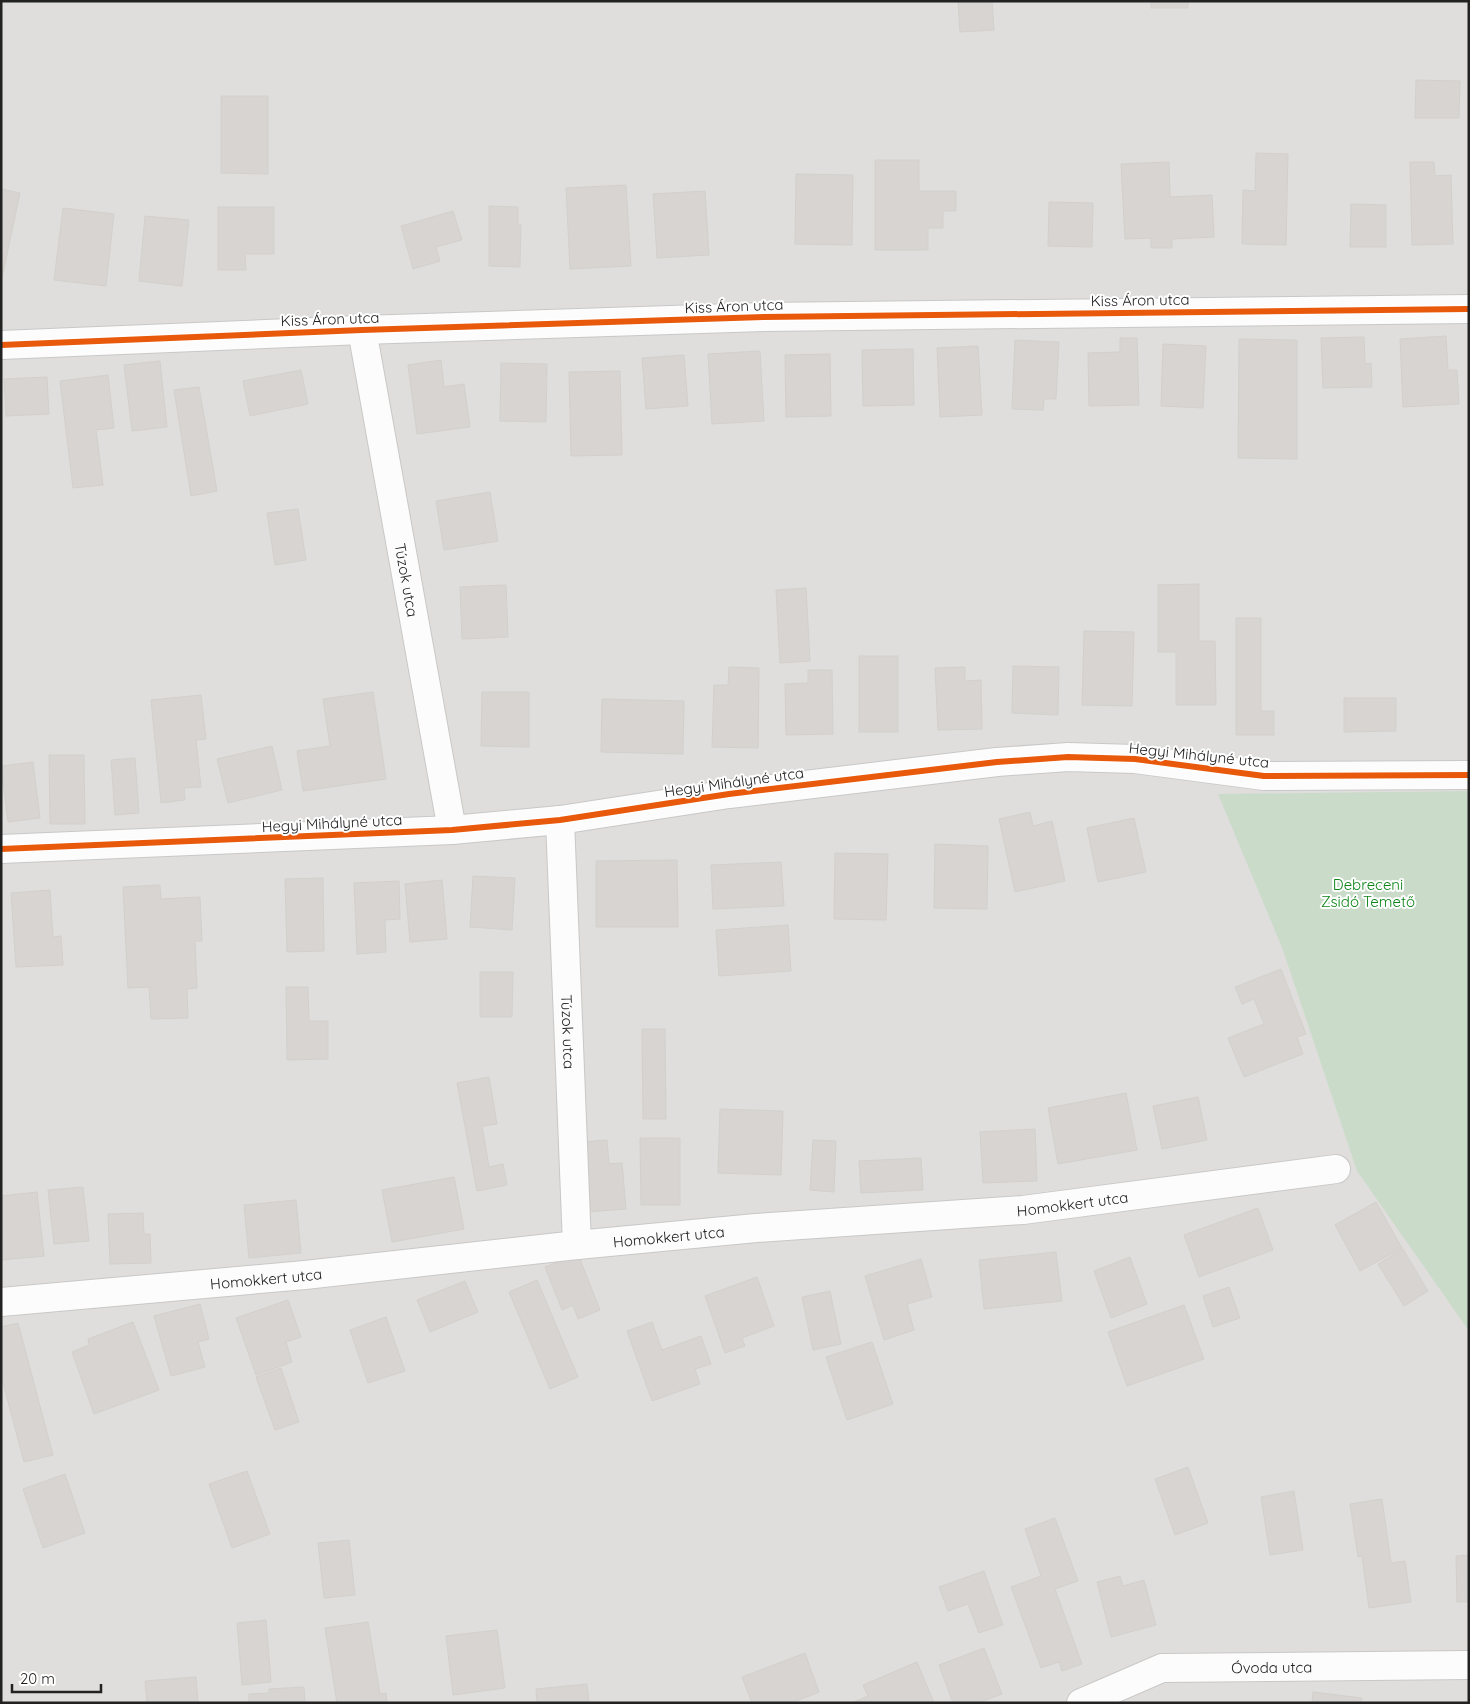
<svg xmlns="http://www.w3.org/2000/svg" width="1470" height="1704" font-family="Quicksand,sans-serif">
<style>
.residential{fill:#dfdedc}
.cemetery{fill:#cadbca}
.building{fill:#d7d4d2;stroke:#d3d0cc}
.lines{fill:none;stroke-linecap:round;stroke-linejoin:round}
.street-casing{stroke:#c9c8c7;stroke-width:30}
.street{stroke:#fdfcfc;stroke-width:28}
.cycleway-casing{stroke:#fff;stroke-width:9}
.cycleway{stroke:#e8590c;stroke-width:6}
.labels{text-anchor:middle;dominant-baseline:central;stroke-width:4;stroke-linejoin:round;paint-order:stroke}
.street-label{font-size:15px;fill:#222;stroke:#fff}
.park-label{font-size:15px;fill:#0c8416;stroke:#fff}
</style>
<rect width="100%" height="100%" fill="#f0eeeb"/>
<rect class="residential" x="1" y="1" width="1468" height="1702"/>
<polygon class="cemetery" points="1469,791 1469,1331 1357,1171 1283,950 1218,794"/>
<g class="building">
<polygon points="958,1 992,1 994,30 960,32"/>
<rect x="1151" y="1" width="37" height="7"/>
<polygon points="1416,80 1460,81 1459,118 1415,118"/>
<polygon points="221,96 268,96 268,174 221,173"/>
<polygon points="1256,153 1288,154 1286,245 1242,244 1243,190 1255,191"/>
<polygon points="875,160 919,160 919,191 956,191 956,211 943,211 943,228 928,228 928,250 875,250"/>
<polygon points="1169,162 1170,197 1212,195 1214,237 1172,239 1172,248 1151,248 1151,238 1125,239 1121,164"/>
<polygon points="1410,162 1434,162 1435,176 1451,175 1453,244 1412,245"/>
<polygon points="796,174 853,175 852,245 795,244"/>
<polygon points="626,185 631,266 570,269 566,188"/>
<polygon points="1,189 20,193 1,283"/>
<polygon points="705,191 709,255 657,258 653,194"/>
<polygon points="1049,202 1093,203 1092,247 1048,246"/>
<polygon points="1351,204 1386,205 1386,247 1350,247"/>
<polygon points="489,206 518,207 518,224 521,225 520,267 489,266"/>
<polygon points="218,207 274,207 274,254 245,254 246,270 218,270"/>
<polygon points="63,208 114,214 106,286 54,280"/>
<polygon points="453,211 462,240 436,247 440,261 413,269 401,226"/>
<polygon points="145,216 189,220 182,286 139,281"/>
<polygon points="1446,336 1448,370 1457,370 1459,404 1403,407 1400,339"/>
<polygon points="1364,337 1365,364 1371,363 1372,387 1323,388 1321,338"/>
<polygon points="1120,338 1137,338 1139,405 1089,406 1088,353 1120,352"/>
<polygon points="1239,339 1297,340 1297,459 1238,458"/>
<polygon points="1015,340 1059,342 1056,399 1044,399 1043,410 1012,409"/>
<polygon points="1163,344 1206,346 1203,408 1161,406"/>
<polygon points="978,346 982,415 940,417 937,348"/>
<polygon points="913,349 914,405 863,406 862,350"/>
<polygon points="760,351 764,421 712,424 708,354"/>
<polygon points="830,354 831,416 786,417 785,355"/>
<polygon points="684,355 688,406 646,409 642,358"/>
<polygon points="441,360 444,387 464,384 470,427 417,434 408,365"/>
<polygon points="160,361 167,427 132,431 124,365"/>
<polygon points="501,363 547,364 546,422 500,421"/>
<polygon points="301,370 308,404 250,416 243,381"/>
<polygon points="620,371 622,455 571,456 569,372"/>
<polygon points="108,375 114,428 96,430 103,485 73,488 60,381"/>
<polygon points="47,377 49,414 6,416 4,379"/>
<polygon points="199,387 217,491 191,496 174,390"/>
<polygon points="490,492 498,541 444,550 436,501"/>
<polygon points="298,509 306,560 275,565 267,513"/>
<polygon points="1199,584 1199,641 1215,641 1216,705 1176,705 1176,652 1158,652 1158,585"/>
<polygon points="506,585 508,637 462,639 460,587"/>
<polygon points="806,588 810,661 780,663 776,590"/>
<polygon points="1236,618 1261,618 1261,711 1274,711 1274,735 1236,735"/>
<polygon points="1084,631 1134,632 1132,706 1082,705"/>
<rect x="859" y="656" width="39" height="76"/>
<polygon points="1013,666 1059,667 1058,715 1012,713"/>
<polygon points="729,667 759,668 758,748 712,747 714,685 728,685"/>
<polygon points="965,667 965,681 981,680 982,729 938,730 935,668"/>
<polygon points="808,670 832,670 833,734 786,735 785,684 808,683"/>
<polygon points="373,692 386,779 303,791 297,751 330,746 323,699"/>
<polygon points="482,692 529,692 529,747 481,746"/>
<polygon points="201,695 206,739 196,740 201,787 184,788 185,800 161,803 151,700"/>
<polygon points="1344,698 1396,698 1396,731 1344,732"/>
<polygon points="602,699 684,701 683,754 601,752"/>
<polygon points="272,746 282,790 228,803 217,759"/>
<polygon points="49,755 84,755 85,824 50,824"/>
<polygon points="135,758 139,813 115,815 111,760"/>
<polygon points="33,762 40,818 8,822 1,766"/>
<polygon points="1030,812 1033,826 1052,821 1065,881 1015,892 999,819"/>
<polygon points="1134,818 1146,872 1098,882 1087,828"/>
<polygon points="935,844 988,846 987,909 934,908"/>
<polygon points="835,853 888,854 886,920 834,919"/>
<polygon points="677,860 678,927 596,927 596,861"/>
<polygon points="781,862 784,906 713,909 711,865"/>
<polygon points="473,876 515,878 512,930 470,927"/>
<polygon points="323,878 324,951 287,952 285,879"/>
<polygon points="442,880 447,939 410,942 405,884"/>
<polygon points="399,881 400,919 385,920 386,952 357,954 354,883"/>
<polygon points="160,885 161,899 200,897 202,941 195,941 197,988 187,989 188,1018 151,1019 149,987 128,988 123,887"/>
<polygon points="50,890 53,937 61,936 63,965 16,967 11,893"/>
<polygon points="788,925 791,971 719,976 716,930"/>
<polygon points="1281,969 1306,1034 1297,1037 1303,1054 1244,1077 1228,1038 1264,1024 1254,999 1242,1004 1235,987"/>
<polygon points="480,972 513,972 512,1017 480,1017"/>
<polygon points="286,987 308,987 309,1021 328,1021 328,1059 287,1060"/>
<polygon points="642,1029 665,1029 666,1119 643,1119"/>
<polygon points="489,1077 497,1124 482,1126 489,1167 503,1164 507,1185 477,1191 457,1083"/>
<polygon points="1126,1093 1137,1150 1058,1164 1048,1108"/>
<polygon points="1198,1097 1207,1140 1162,1149 1153,1106"/>
<polygon points="720,1109 783,1111 781,1175 718,1173"/>
<polygon points="1035,1129 1037,1181 983,1183 980,1132"/>
<polygon points="640,1138 680,1138 680,1205 641,1205"/>
<polygon points="607,1140 609,1164 622,1163 626,1209 587,1212 581,1142"/>
<polygon points="813,1140 836,1141 834,1192 810,1190"/>
<polygon points="921,1158 923,1190 861,1193 859,1161"/>
<polygon points="454,1177 464,1229 392,1242 382,1190"/>
<polygon points="83,1187 89,1241 54,1244 48,1190"/>
<polygon points="37,1192 44,1256 2,1260 1,1196"/>
<polygon points="296,1200 301,1253 249,1258 244,1205"/>
<polygon points="1376,1202 1402,1248 1360,1271 1335,1225"/>
<polygon points="1258,1208 1273,1250 1199,1277 1184,1235"/>
<polygon points="143,1213 144,1234 150,1234 151,1263 110,1264 108,1214"/>
<polygon points="1403,1249 1428,1291 1404,1306 1378,1264"/>
<polygon points="1056,1252 1062,1301 984,1309 979,1260"/>
<polygon points="578,1254 600,1310 578,1319 573,1305 562,1310 545,1267"/>
<polygon points="1130,1257 1147,1304 1111,1318 1094,1271"/>
<polygon points="921,1259 932,1297 907,1304 914,1330 884,1340 865,1276"/>
<polygon points="757,1277 774,1326 742,1338 745,1346 725,1353 705,1296"/>
<polygon points="537,1280 578,1377 550,1389 509,1292"/>
<polygon points="465,1281 478,1312 430,1332 417,1300"/>
<polygon points="1229,1287 1240,1318 1213,1327 1203,1296"/>
<polygon points="830,1291 841,1344 813,1350 802,1297"/>
<polygon points="288,1300 301,1337 286,1342 292,1362 256,1375 236,1318"/>
<polygon points="200,1304 209,1339 198,1342 205,1367 171,1376 154,1316"/>
<polygon points="1184,1305 1204,1359 1127,1386 1108,1332"/>
<polygon points="386,1317 405,1371 368,1383 350,1330"/>
<polygon points="133,1322 159,1390 94,1414 72,1352 89,1345 88,1339"/>
<polygon points="652,1322 662,1350 701,1336 711,1364 695,1369 700,1384 652,1401 627,1331"/>
<polygon points="18,1323 53,1455 24,1462 1,1375 1,1327"/>
<polygon points="872,1342 893,1404 847,1420 826,1357"/>
<polygon points="281,1368 299,1422 275,1430 256,1377"/>
<polygon points="1188,1467 1208,1523 1175,1535 1155,1479"/>
<polygon points="247,1471 270,1534 232,1548 209,1484"/>
<polygon points="65,1474 85,1533 43,1548 23,1489"/>
<polygon points="1294,1491 1303,1550 1270,1555 1261,1497"/>
<polygon points="1382,1499 1391,1563 1405,1561 1411,1602 1369,1608 1362,1556 1358,1557 1350,1504"/>
<polygon points="1055,1518 1078,1581 1055,1589 1082,1664 1062,1671 1059,1662 1041,1668 1011,1587 1041,1576 1025,1529"/>
<polygon points="349,1540 355,1595 324,1598 318,1543"/>
<polygon points="1469,1555 1469,1602 1457,1602 1456,1556"/>
<polygon points="984,1571 1003,1625 979,1633 968,1604 948,1611 939,1587"/>
<polygon points="1120,1576 1123,1586 1144,1580 1156,1625 1111,1637 1097,1582"/>
<polygon points="266,1620 271,1682 242,1685 237,1623"/>
<polygon points="368,1622 380,1694 386,1693 387,1703 337,1703 325,1628"/>
<polygon points="497,1630 505,1688 453,1695 446,1636"/>
<polygon points="984,1648 1002,1694 978,1703 953,1703 939,1665"/>
<polygon points="805,1653 819,1692 791,1703 752,1703 742,1677"/>
<polygon points="917,1662 934,1703 852,1703 868,1696 863,1685"/>
<polygon points="196,1677 198,1703 147,1703 145,1681"/>
<polygon points="587,1684 589,1703 537,1703 536,1689"/>
<polygon points="304,1687 305,1703 249,1703 249,1694 269,1693 269,1689"/>
<polygon points="1313,1692 1362,1698 1361,1703 1312,1703"/>
</g>
<g class="lines">
<defs>
<g id="street">
<path id="s1" d="M362,330L452,830"/>
<polyline points="1,345 362,330 764,317 1469,309"/>
<path id="s2" d="M560,820L577,1245"/>
<polyline points="1,849 452,830 560,820 729,794 997,762 1068,757 1135,759 1264,776 1469,775"/>
<path id="s3" d="M1,1302L305,1275L577,1245L756,1228L1023,1210L1336,1169"/>
<path id="s4" d="M1081,1703L1162,1668L1469,1665"/>
</g>
</defs>
<use href="#street" class="street-casing"/>
<use href="#street" class="street"/>
<defs>
<g id="cycleway">
<polyline points="1,345 362,330 764,317 1469,309"/>
<polyline points="1,849 452,830 560,820 729,794 997,762 1068,757 1135,759 1264,776 1469,775"/>
</g>
</defs>
<use href="#cycleway" class="cycleway-casing"/>
<use href="#cycleway" class="cycleway"/>
</g>
<g class="labels">
<g class="street-label">
<text transform="translate(1140 300) rotate(-1)">Kiss Áron utca</text>
<text transform="translate(734 306) rotate(-2)">Kiss Áron utca</text>
<text transform="translate(330 319) rotate(-2)">Kiss Áron utca</text>
<text stroke="none"><textPath href="#s1" startOffset="254">Túzok utca</textPath></text>
<text transform="translate(1199 755) rotate(6)">Hegyi Mihályné utca</text>
<text transform="translate(734 782) rotate(-8)">Hegyi Mihályné utca</text>
<text transform="translate(332 823) rotate(-3)">Hegyi Mihályné utca</text>
<text stroke="none"><textPath href="#s2" startOffset="212">Túzok utca</textPath></text>
<text stroke="none"><textPath href="#s3" startOffset="1076">Homokkert utca</textPath></text>
<text stroke="none"><textPath href="#s3" startOffset="671">Homokkert utca</textPath></text>
<text stroke="none"><textPath href="#s3" startOffset="266">Homokkert utca</textPath></text>
<text stroke="none"><textPath href="#s4" startOffset="198">Óvoda utca</textPath></text>
</g>
<g class="park-label">
<text x="1368" y="884">Debreceni<tspan x="1368" dy="17">Zsidó Temető</tspan></text>
</g>
</g>
<rect width="1470" height="1704" fill="none" stroke="#222222" stroke-width="5"/>
<path d="M12 1684v8h89v-8" fill="none" stroke="#222222" stroke-width="2.5"/>
<text x="20" y="1684" font-size="15" fill="#222222" stroke="#ffffff" stroke-width="4" paint-order="stroke">20 m</text>
</svg>
